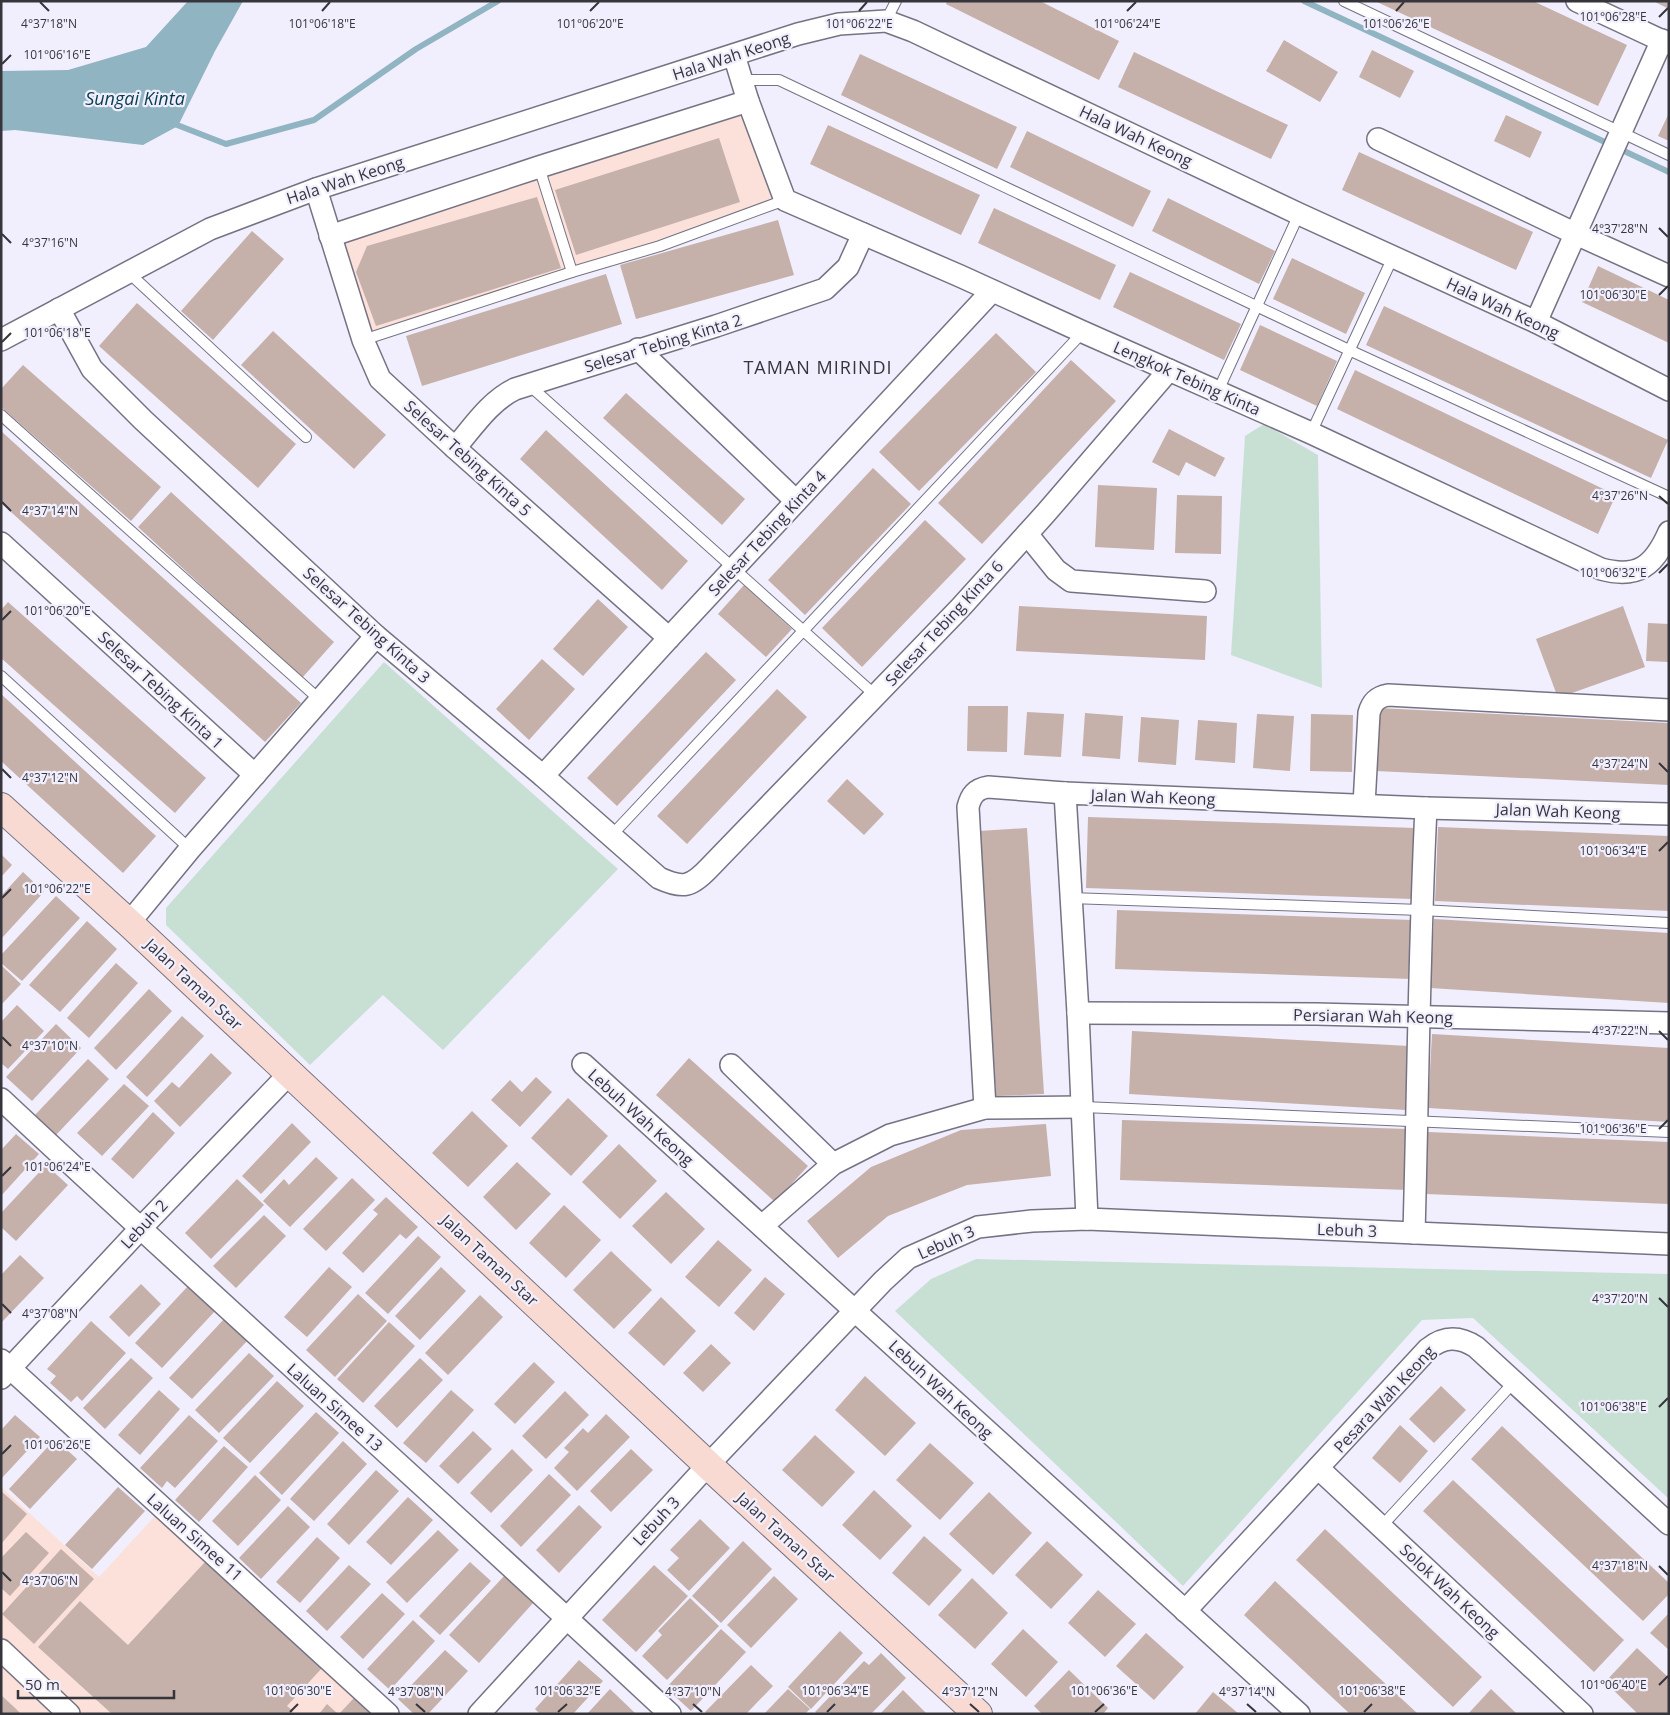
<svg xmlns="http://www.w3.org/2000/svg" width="1670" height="1715" font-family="'Open Sans',sans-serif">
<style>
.commercial{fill:#fbe1d9}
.green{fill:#c8e0d4}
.water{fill:#90b4c1}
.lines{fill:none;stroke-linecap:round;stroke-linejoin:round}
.stream{stroke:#90b4c1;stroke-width:6}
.building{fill:#c5b0aa}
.lane-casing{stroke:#757383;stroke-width:12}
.street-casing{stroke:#757383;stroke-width:24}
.secondary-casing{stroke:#757383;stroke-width:30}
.lane{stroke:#fff;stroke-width:10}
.street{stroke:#fff;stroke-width:21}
.secondary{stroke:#f8dad3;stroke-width:28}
.ticks{fill:none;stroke:#36353c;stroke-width:2}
.labels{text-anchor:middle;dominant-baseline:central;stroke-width:4.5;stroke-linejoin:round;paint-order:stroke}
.street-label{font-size:16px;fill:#36353c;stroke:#f1effe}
.water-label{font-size:18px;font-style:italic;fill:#073e4d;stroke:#f1effe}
.neighbourhood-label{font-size:18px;letter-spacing:1px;fill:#36353c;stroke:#f1effe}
.ticks-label{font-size:12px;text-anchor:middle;fill:#36353c;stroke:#f1effe;stroke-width:4.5;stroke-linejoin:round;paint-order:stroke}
</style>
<rect width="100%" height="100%" fill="#f1effe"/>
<g class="commercial">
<polygon points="741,110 774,203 362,341 327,232"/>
<polygon points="1,1487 99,1577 164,1506 388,1714 1,1714"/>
</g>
<g class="green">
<polygon points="1264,424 1318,455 1322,688 1231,655 1245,436"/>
<polygon points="384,662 618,869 443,1050 383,995 310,1065 166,925 166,908"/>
<polygon points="976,1259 1669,1274 1669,1499 1473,1318 1422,1320 1183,1586 895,1311 931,1279"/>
</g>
<polygon class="water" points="188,1 243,1 215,51 178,126 143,145 15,130 1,131 1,71 68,70 146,47"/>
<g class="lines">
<g class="stream">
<polyline points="1304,1 1669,172"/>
<polyline points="172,123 226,144 314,120 416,49 498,1"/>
</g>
</g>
<g class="building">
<polygon points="947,1 1040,1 1119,41 1099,80 946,4"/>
<polygon points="1375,1 1533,1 1627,45 1598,106"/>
<polygon points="1653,1 1669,1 1669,9"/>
<polygon points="1284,40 1338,72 1320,102 1266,71"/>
<polygon points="1372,50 1414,71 1400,98 1359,77"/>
<polygon points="1134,52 1288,125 1271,159 1118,87"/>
<polygon points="860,54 1017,127 997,169 841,95"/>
<polygon points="1669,113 1669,141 1658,136"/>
<polygon points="1506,115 1542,132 1530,158 1494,141"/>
<polygon points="828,125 980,195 961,235 810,164"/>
<polygon points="1027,131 1151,191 1133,227 1010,167"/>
<polygon points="719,138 740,202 576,255 555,190"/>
<polygon points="1359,152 1533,232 1516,270 1342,190"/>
<polygon points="537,197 561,268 376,326 356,272 367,246"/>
<polygon points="1168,198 1275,251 1259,284 1152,231"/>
<polygon points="994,208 1116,265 1100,300 978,243"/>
<polygon points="778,220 794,275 636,319 620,265"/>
<polygon points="252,231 284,259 213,340 181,311"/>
<polygon points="1292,258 1365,293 1346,334 1273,299"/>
<polygon points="1598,266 1669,300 1669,343 1582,302"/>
<polygon points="1130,272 1241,324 1224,360 1113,307"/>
<polygon points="606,274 622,324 422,386 406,336"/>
<polygon points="137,303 296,444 258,488 99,346"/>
<polygon points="1384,306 1668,440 1651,478 1366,345"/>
<polygon points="1260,325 1337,361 1317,406 1240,370"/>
<polygon points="273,331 386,435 354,469 241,365"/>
<polygon points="996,333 1036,372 919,491 879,452"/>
<polygon points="1071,360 1116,401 982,544 938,503"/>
<polygon points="23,365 161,487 131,521 1,407 1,389"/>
<polygon points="1355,370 1616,495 1598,534 1337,409"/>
<polygon points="626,393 745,499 722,525 603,418"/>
<polygon points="1169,429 1225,458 1215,477 1186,462 1179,476 1152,462"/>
<polygon points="546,430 688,561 662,590 520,459"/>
<polygon points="1,431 301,703 265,742 1,503"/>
<polygon points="873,468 911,504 805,615 768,580"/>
<polygon points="1098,485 1157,488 1154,550 1095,547"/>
<polygon points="171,492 334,642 302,678 138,527"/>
<polygon points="1177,495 1222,496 1221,554 1175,553"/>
<polygon points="925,520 966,559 862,667 822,628"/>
<polygon points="744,585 792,629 766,657 718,614"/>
<polygon points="598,599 628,627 583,676 553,649"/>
<polygon points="8,602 206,778 175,813 1,658 1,610"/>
<polygon points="1019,606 1207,616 1205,660 1016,651"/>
<polygon points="1623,606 1645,667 1558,698 1536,639"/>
<polygon points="1648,623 1669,624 1669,662 1646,661"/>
<polygon points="706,652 736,680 617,806 587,778"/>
<polygon points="542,659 575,689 529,740 496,709"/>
<polygon points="777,689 807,717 687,844 657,816"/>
<polygon points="1,694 156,836 123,873 1,761"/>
<polygon points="968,706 1008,706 1007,752 967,751"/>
<polygon points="1379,708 1669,723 1669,785 1376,771"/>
<polygon points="1027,712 1064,714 1061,757 1024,755"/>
<polygon points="1085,713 1123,716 1120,759 1082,756"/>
<polygon points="1257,714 1294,716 1290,771 1253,768"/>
<polygon points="1311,714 1353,715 1352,772 1310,771"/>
<polygon points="1141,717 1179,720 1176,765 1138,762"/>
<polygon points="1198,720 1237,723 1235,763 1195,760"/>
<polygon points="847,779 884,814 864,835 827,801"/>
<polygon points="1088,817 1415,828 1413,899 1086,888"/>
<polygon points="1438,827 1669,836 1669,911 1435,901"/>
<polygon points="1027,828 1044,1094 996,1096 979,831"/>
<polygon points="1,854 12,865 1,877"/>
<polygon points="23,872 44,892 1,939 1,896"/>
<polygon points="56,896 80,918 22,981 1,963 1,955"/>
<polygon points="1117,910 1413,920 1412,979 1115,969"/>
<polygon points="1434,919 1669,933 1669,1003 1430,988"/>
<polygon points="87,921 117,949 60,1012 29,985"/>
<polygon points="116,963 138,983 89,1038 67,1018"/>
<polygon points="1,965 21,984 1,1005"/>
<polygon points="149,989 172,1011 116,1070 94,1048"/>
<polygon points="17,1005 44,1031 8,1069 1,1063 1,1022"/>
<polygon points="182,1016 204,1036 147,1097 126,1077"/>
<polygon points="56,1024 81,1048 32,1101 6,1077"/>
<polygon points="1132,1031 1409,1046 1406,1110 1129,1094"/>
<polygon points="1432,1034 1669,1048 1669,1122 1428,1108"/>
<polygon points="211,1053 232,1073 180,1127 154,1101 172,1082 179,1088"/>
<polygon points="689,1058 808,1166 775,1202 656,1095"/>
<polygon points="88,1059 109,1079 56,1135 35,1115"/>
<polygon points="536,1077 552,1092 520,1127 491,1100 510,1080 522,1092"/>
<polygon points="124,1084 149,1106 102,1156 77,1133"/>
<polygon points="568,1098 608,1136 571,1176 531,1138"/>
<polygon points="472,1111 508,1146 468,1187 432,1153"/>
<polygon points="153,1112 175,1133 133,1179 111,1159"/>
<polygon points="1122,1120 1409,1129 1408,1190 1120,1180"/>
<polygon points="292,1123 311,1142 261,1194 242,1176"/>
<polygon points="1046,1124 1051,1176 967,1185 888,1216 838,1258 807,1221 871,1167 961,1130"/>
<polygon points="1428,1132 1669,1142 1669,1204 1426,1194"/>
<polygon points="16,1134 39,1154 1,1196 1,1150"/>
<polygon points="619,1144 657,1181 620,1219 582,1182"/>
<polygon points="316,1157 338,1178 290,1227 263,1201 284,1179 289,1185"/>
<polygon points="517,1162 551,1194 516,1230 483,1197"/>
<polygon points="46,1165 68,1185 16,1241 1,1227 1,1213"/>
<polygon points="352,1178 375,1200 326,1251 303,1229"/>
<polygon points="237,1179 264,1205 211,1259 185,1233"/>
<polygon points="666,1192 705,1229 671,1264 632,1226"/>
<polygon points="386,1197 418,1227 406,1239 400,1234 363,1273 342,1253 378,1214 373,1210"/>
<polygon points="564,1205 601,1240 566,1278 529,1243"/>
<polygon points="264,1215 286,1236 236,1288 213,1266"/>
<polygon points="418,1236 441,1257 388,1314 365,1293"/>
<polygon points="718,1240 752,1270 719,1307 685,1277"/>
<polygon points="611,1251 652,1290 614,1329 573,1290"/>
<polygon points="20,1255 44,1278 1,1323 1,1275"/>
<polygon points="329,1267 352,1287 307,1337 284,1317"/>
<polygon points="441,1267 466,1291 420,1340 395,1316"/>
<polygon points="765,1277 785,1294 754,1331 734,1313"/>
<polygon points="141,1284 161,1304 129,1337 109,1317"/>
<polygon points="189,1285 216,1310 162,1368 135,1343"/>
<polygon points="358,1294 387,1321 335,1377 306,1350"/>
<polygon points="480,1295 503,1317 448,1375 425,1353"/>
<polygon points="661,1297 696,1331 664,1366 628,1333"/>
<polygon points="225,1318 248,1340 192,1399 169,1378"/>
<polygon points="91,1321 126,1353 82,1401 77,1396 71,1402 50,1383 56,1376 47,1369"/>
<polygon points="389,1322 415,1346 363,1403 337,1379"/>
<polygon points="711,1344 731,1363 703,1392 683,1373"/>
<polygon points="249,1353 274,1376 219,1433 195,1410"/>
<polygon points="131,1358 153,1378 105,1429 83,1408"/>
<polygon points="420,1358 443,1380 397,1428 374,1406"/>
<polygon points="534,1362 555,1382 515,1424 494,1404"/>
<polygon points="865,1376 916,1423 885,1456 835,1410"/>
<polygon points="277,1381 304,1406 250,1463 223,1438"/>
<polygon points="1441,1386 1466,1410 1434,1443 1409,1419"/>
<polygon points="159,1390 180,1409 140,1455 118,1435"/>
<polygon points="451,1390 474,1410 426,1463 403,1443"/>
<polygon points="565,1391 589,1415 546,1459 522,1436"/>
<polygon points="316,1412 339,1433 282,1495 259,1473"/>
<polygon points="606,1414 630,1437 577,1491 554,1468 569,1452 564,1448 583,1428 588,1433"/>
<polygon points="15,1415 40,1437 1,1479 1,1430"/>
<polygon points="189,1415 218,1441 175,1488 167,1481 162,1488 140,1468"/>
<polygon points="1400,1425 1428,1451 1400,1483 1372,1458"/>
<polygon points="1502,1426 1669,1583 1669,1594 1643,1621 1471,1459"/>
<polygon points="473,1431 492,1449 458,1484 439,1466"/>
<polygon points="815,1435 855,1472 822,1507 782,1470"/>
<polygon points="55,1439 77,1459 30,1509 9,1489"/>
<polygon points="343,1441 367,1464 314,1521 290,1499"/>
<polygon points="930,1443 974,1483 940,1520 896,1480"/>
<polygon points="224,1446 248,1467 199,1522 175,1500"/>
<polygon points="512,1449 533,1470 491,1513 470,1493"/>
<polygon points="631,1449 653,1470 611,1512 590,1491"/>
<polygon points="376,1470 399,1491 349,1545 327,1524"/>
<polygon points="549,1474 571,1495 521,1547 500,1526"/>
<polygon points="255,1475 281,1500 238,1546 212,1521"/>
<polygon points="1453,1480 1624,1640 1594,1672 1423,1511"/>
<polygon points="118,1487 145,1511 92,1569 65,1545"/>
<polygon points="874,1490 912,1526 880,1560 842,1525"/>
<polygon points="1,1491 27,1514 1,1544"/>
<polygon points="989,1492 1032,1533 993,1575 949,1534"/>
<polygon points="408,1497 433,1520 391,1565 366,1542"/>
<polygon points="579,1505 602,1527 559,1573 536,1550"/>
<polygon points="288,1506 310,1527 261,1579 239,1558"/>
<polygon points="700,1519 730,1548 689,1591 667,1570 679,1558 670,1550"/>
<polygon points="1325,1529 1482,1677 1453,1707 1296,1560"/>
<polygon points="438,1530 459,1550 407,1603 386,1582"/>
<polygon points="26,1532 49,1553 10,1596 1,1588 1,1558"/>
<polygon points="924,1536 962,1570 929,1606 892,1573"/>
<polygon points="317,1537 340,1558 300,1603 276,1582"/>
<polygon points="743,1541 772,1569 721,1623 692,1596"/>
<polygon points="1047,1541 1083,1575 1051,1609 1015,1575"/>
<polygon points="61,1549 94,1579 34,1644 2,1614"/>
<polygon points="205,1562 322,1668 287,1706 293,1711 290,1714 112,1714 38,1647 80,1601 128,1645"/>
<polygon points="470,1562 491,1581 440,1635 419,1616"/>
<polygon points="349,1565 371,1584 327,1631 306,1611"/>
<polygon points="654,1565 688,1596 636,1652 602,1620"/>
<polygon points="505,1575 534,1602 479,1663 449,1635"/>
<polygon points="774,1576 798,1599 751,1648 727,1625"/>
<polygon points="972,1578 1008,1613 975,1649 938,1615"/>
<polygon points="1275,1581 1418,1714 1350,1714 1244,1615"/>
<polygon points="1098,1590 1136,1624 1105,1657 1068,1623"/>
<polygon points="382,1593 405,1614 363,1659 340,1637"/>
<polygon points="690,1598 719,1626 667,1680 642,1656 662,1635 658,1631"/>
<polygon points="1669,1613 1669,1650 1650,1633"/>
<polygon points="413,1620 435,1641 390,1690 367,1669"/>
<polygon points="721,1629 746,1652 691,1711 666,1688"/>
<polygon points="1023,1629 1058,1662 1026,1697 991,1664"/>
<polygon points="840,1631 863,1653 811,1709 788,1687"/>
<polygon points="1146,1633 1184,1667 1154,1700 1116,1666"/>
<polygon points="1637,1648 1669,1678 1669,1714 1638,1714 1605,1682"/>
<polygon points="445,1650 468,1671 428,1714 414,1714 398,1699"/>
<polygon points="881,1653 906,1678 871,1714 818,1714 815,1712 864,1661 869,1665"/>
<polygon points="579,1660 603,1681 573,1714 540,1714 535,1709"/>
<polygon points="751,1665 773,1686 746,1714 707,1714 705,1712"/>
<polygon points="1069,1670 1108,1708 1103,1714 1042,1714 1034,1706"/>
<polygon points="610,1689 635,1713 634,1714 587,1714"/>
<polygon points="788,1689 810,1709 805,1714 764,1714"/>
<polygon points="1491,1689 1517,1714 1468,1714"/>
<polygon points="903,1690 927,1714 880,1714"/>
<polygon points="1213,1692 1239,1714 1195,1714"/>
<polygon points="1,1695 14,1707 21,1714 1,1714"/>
<polygon points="354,1698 371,1714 339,1714"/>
<polygon points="327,1704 338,1714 319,1714"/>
</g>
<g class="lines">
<defs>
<g id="lane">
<polyline points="1344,1 1669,155"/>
<polyline points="886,21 896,1"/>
<polyline points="742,80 779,80 1349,350 1669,497"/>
<polyline points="539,167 572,272"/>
<polyline points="129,273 306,437"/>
<polyline points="363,340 572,272 660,246 785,200"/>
<polyline points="529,385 875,695"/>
<polyline points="1218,391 1299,214"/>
<polyline points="1,415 320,700"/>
<polyline points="1311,433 1393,257"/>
<polyline points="1,676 190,849"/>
<polyline points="611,836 1083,332"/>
<polyline points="1070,898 1421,910 1669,923"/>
<polyline points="1083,1107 1669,1132"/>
<polyline points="1381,1527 1514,1382"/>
</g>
<g id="street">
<polyline points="1577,1 1669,44"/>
<path d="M734,55L748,101L785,200L960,276L1083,332L1311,433L1601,569C1638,579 1654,566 1669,532"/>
<polyline points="1378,139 1576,234 1669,276"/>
<polyline points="316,189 363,340 380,379 455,448 669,638"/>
<polyline points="330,236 539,167 748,101"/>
<path d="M59,309L92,369L143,420L376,636L543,776L659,878C683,889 691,887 709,868L961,607L1045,514L1169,370"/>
<polyline points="1536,322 1662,40"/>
<polyline points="1,340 210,229 316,189 798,34 839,24 886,21 913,31 1299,214 1536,322 1669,390"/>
<polyline points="638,349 796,501"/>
<path d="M455,448C473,427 490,401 515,389L716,326L825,289L848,267L863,234"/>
<polyline points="1027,534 1056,570 1071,581 1205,591"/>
<polyline points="1,543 255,775"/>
<polyline points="543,776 669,638 992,291"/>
<path d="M1364,805L1369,713C1372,702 1377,697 1388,695L1669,710"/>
<polyline points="129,923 190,849 376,636"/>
<polyline points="1078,1013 1316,1014 1669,1023"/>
<polyline points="583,1064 1299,1714"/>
<polyline points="731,1065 833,1164"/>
<path d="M1,1099C222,1306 449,1507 670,1714"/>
<path d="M985,1108L968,807C971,795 976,789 988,787L1065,793"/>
<polyline points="1087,1219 1078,1013 1065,793 1426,808 1669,814"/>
<polyline points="762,1226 833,1164 890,1135 985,1108 1083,1107"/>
<path d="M1414,1233C1418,1091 1419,949 1426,808"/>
<polyline points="1,1360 388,1714"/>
<polyline points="1,1378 140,1229 290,1073"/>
<polyline points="1318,1468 1582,1714"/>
<path d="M1185,1611L1428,1349C1444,1336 1459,1336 1476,1347L1669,1524"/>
<polyline points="1,1650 69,1714"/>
<polyline points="479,1714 708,1465 883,1281 908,1258 978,1227 1032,1221 1087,1219 1669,1244"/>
</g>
<polyline id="secondary" points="1,807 129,923 708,1465 978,1714"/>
</defs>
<use href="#lane" class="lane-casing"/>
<use href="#street" class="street-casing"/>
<use href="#secondary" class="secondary-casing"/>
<use href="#lane" class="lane"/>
<use href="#street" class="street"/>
<use href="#secondary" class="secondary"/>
</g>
<path class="ticks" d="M40,2L49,11M322,11L330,2M590,11L599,2M859,11L867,2M1127,11L1136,2M1396,11L1404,2M1659,17L1668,8M2,64L11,55M1659,228L1668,237M2,234L11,243M1659,295L1668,286M2,342L11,333M1659,496L1668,504M2,502L11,511M1659,573L1668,564M2,620L11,611M1659,763L1668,772M2,769L11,778M1659,851L1668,842M2,898L11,889M1659,1031L1668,1040M2,1037L11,1046M1659,1129L1668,1120M2,1176L11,1167M1659,1298L1668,1307M2,1304L11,1313M1659,1407L1668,1398M2,1454L11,1445M1659,1566L1668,1575M2,1572L11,1581M1659,1685L1668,1676M416,1704L425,1712M693,1704L702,1712M970,1704L979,1712M1247,1704L1256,1712M290,1712L298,1704M558,1712L567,1704M827,1712L835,1704M1095,1712L1104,1704M1364,1712L1372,1704"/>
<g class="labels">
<g class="street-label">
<text transform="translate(731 56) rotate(-18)">Hala Wah Keong</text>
<text transform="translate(1136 136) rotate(25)">Hala Wah Keong</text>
<text transform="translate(345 180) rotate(-18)">Hala Wah Keong</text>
<text transform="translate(1503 308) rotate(25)">Hala Wah Keong</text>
<text transform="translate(663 343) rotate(-17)">Selesar Tebing Kinta 2</text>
<text transform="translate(1187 378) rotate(24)">Lengkok Tebing Kinta</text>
<text transform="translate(468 458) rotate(42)">Selesar Tebing Kinta 5</text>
<text transform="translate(767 533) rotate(-47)">Selesar Tebing Kinta 4</text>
<text transform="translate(944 623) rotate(-47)">Selesar Tebing Kinta 6</text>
<text transform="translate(367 625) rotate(42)">Selesar Tebing Kinta 3</text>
<text transform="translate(161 690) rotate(43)">Selesar Tebing Kinta 1</text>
<text transform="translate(1153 797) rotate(2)">Jalan Wah Keong</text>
<text transform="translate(1558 811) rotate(2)">Jalan Wah Keong</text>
<text transform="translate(194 984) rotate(43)">Jalan Taman Star</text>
<text transform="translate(1373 1016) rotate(1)">Persiaran Wah Keong</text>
<text transform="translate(641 1117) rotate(42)">Lebuh Wah Keong</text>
<text transform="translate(144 1224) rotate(-47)">Lebuh 2</text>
<text transform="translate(1347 1230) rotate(2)">Lebuh 3</text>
<text transform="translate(946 1242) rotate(-24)">Lebuh 3</text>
<text transform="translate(490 1260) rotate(43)">Jalan Taman Star</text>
<text transform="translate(941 1389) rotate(43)">Lebuh Wah Keong</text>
<text transform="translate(1384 1399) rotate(-47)">Pesara Wah Keong</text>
<text transform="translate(335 1407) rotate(42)">Laluan Simee 13</text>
<text transform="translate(656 1521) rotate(-47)">Lebuh 3</text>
<text transform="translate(195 1537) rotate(42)">Laluan Simee 11</text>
<text transform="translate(786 1537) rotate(42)">Jalan Taman Star</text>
<text transform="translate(1450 1591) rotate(43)">Solok Wah Keong</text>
</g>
<g class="water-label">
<text x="135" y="98">Sungai Kinta</text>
</g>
<g class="neighbourhood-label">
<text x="818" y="367">TAMAN MIRINDI</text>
</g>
</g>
<g class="ticks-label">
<text x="1613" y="21">101°06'28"E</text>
<text x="49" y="28">4°37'18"N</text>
<text x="322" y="28">101°06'18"E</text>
<text x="590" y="28">101°06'20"E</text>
<text x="859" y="28">101°06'22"E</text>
<text x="1127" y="28">101°06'24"E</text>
<text x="1396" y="28">101°06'26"E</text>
<text x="57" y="59">101°06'16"E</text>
<text x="1620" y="233">4°37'28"N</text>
<text x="50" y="247">4°37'16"N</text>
<text x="1613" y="299">101°06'30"E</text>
<text x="57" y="337">101°06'18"E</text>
<text x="1620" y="500">4°37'26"N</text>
<text x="50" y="515">4°37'14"N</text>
<text x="1613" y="577">101°06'32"E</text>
<text x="57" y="615">101°06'20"E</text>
<text x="1620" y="768">4°37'24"N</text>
<text x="50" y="782">4°37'12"N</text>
<text x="1613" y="855">101°06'34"E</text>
<text x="57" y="893">101°06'22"E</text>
<text x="1620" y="1035">4°37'22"N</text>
<text x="50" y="1050">4°37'10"N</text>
<text x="1613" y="1133">101°06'36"E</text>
<text x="57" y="1171">101°06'24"E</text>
<text x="1620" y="1303">4°37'20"N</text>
<text x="50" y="1318">4°37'08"N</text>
<text x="1613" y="1411">101°06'38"E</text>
<text x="57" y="1449">101°06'26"E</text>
<text x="1620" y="1570">4°37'18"N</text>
<text x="50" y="1585">4°37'06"N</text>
<text x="1613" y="1689">101°06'40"E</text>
<text x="298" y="1695">101°06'30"E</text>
<text x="567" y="1695">101°06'32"E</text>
<text x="835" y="1695">101°06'34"E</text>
<text x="1104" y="1695">101°06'36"E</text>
<text x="1372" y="1695">101°06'38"E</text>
<text x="416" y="1696">4°37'08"N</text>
<text x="693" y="1696">4°37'10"N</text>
<text x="970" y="1696">4°37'12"N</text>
<text x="1247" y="1696">4°37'14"N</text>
</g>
<rect width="1670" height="1715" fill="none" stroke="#36353c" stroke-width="5"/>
<path d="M18 1690v8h156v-8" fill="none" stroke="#36353c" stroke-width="2.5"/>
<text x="25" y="1690" font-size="15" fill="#36353c" stroke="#f1effe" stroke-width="4" paint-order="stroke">50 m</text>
</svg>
